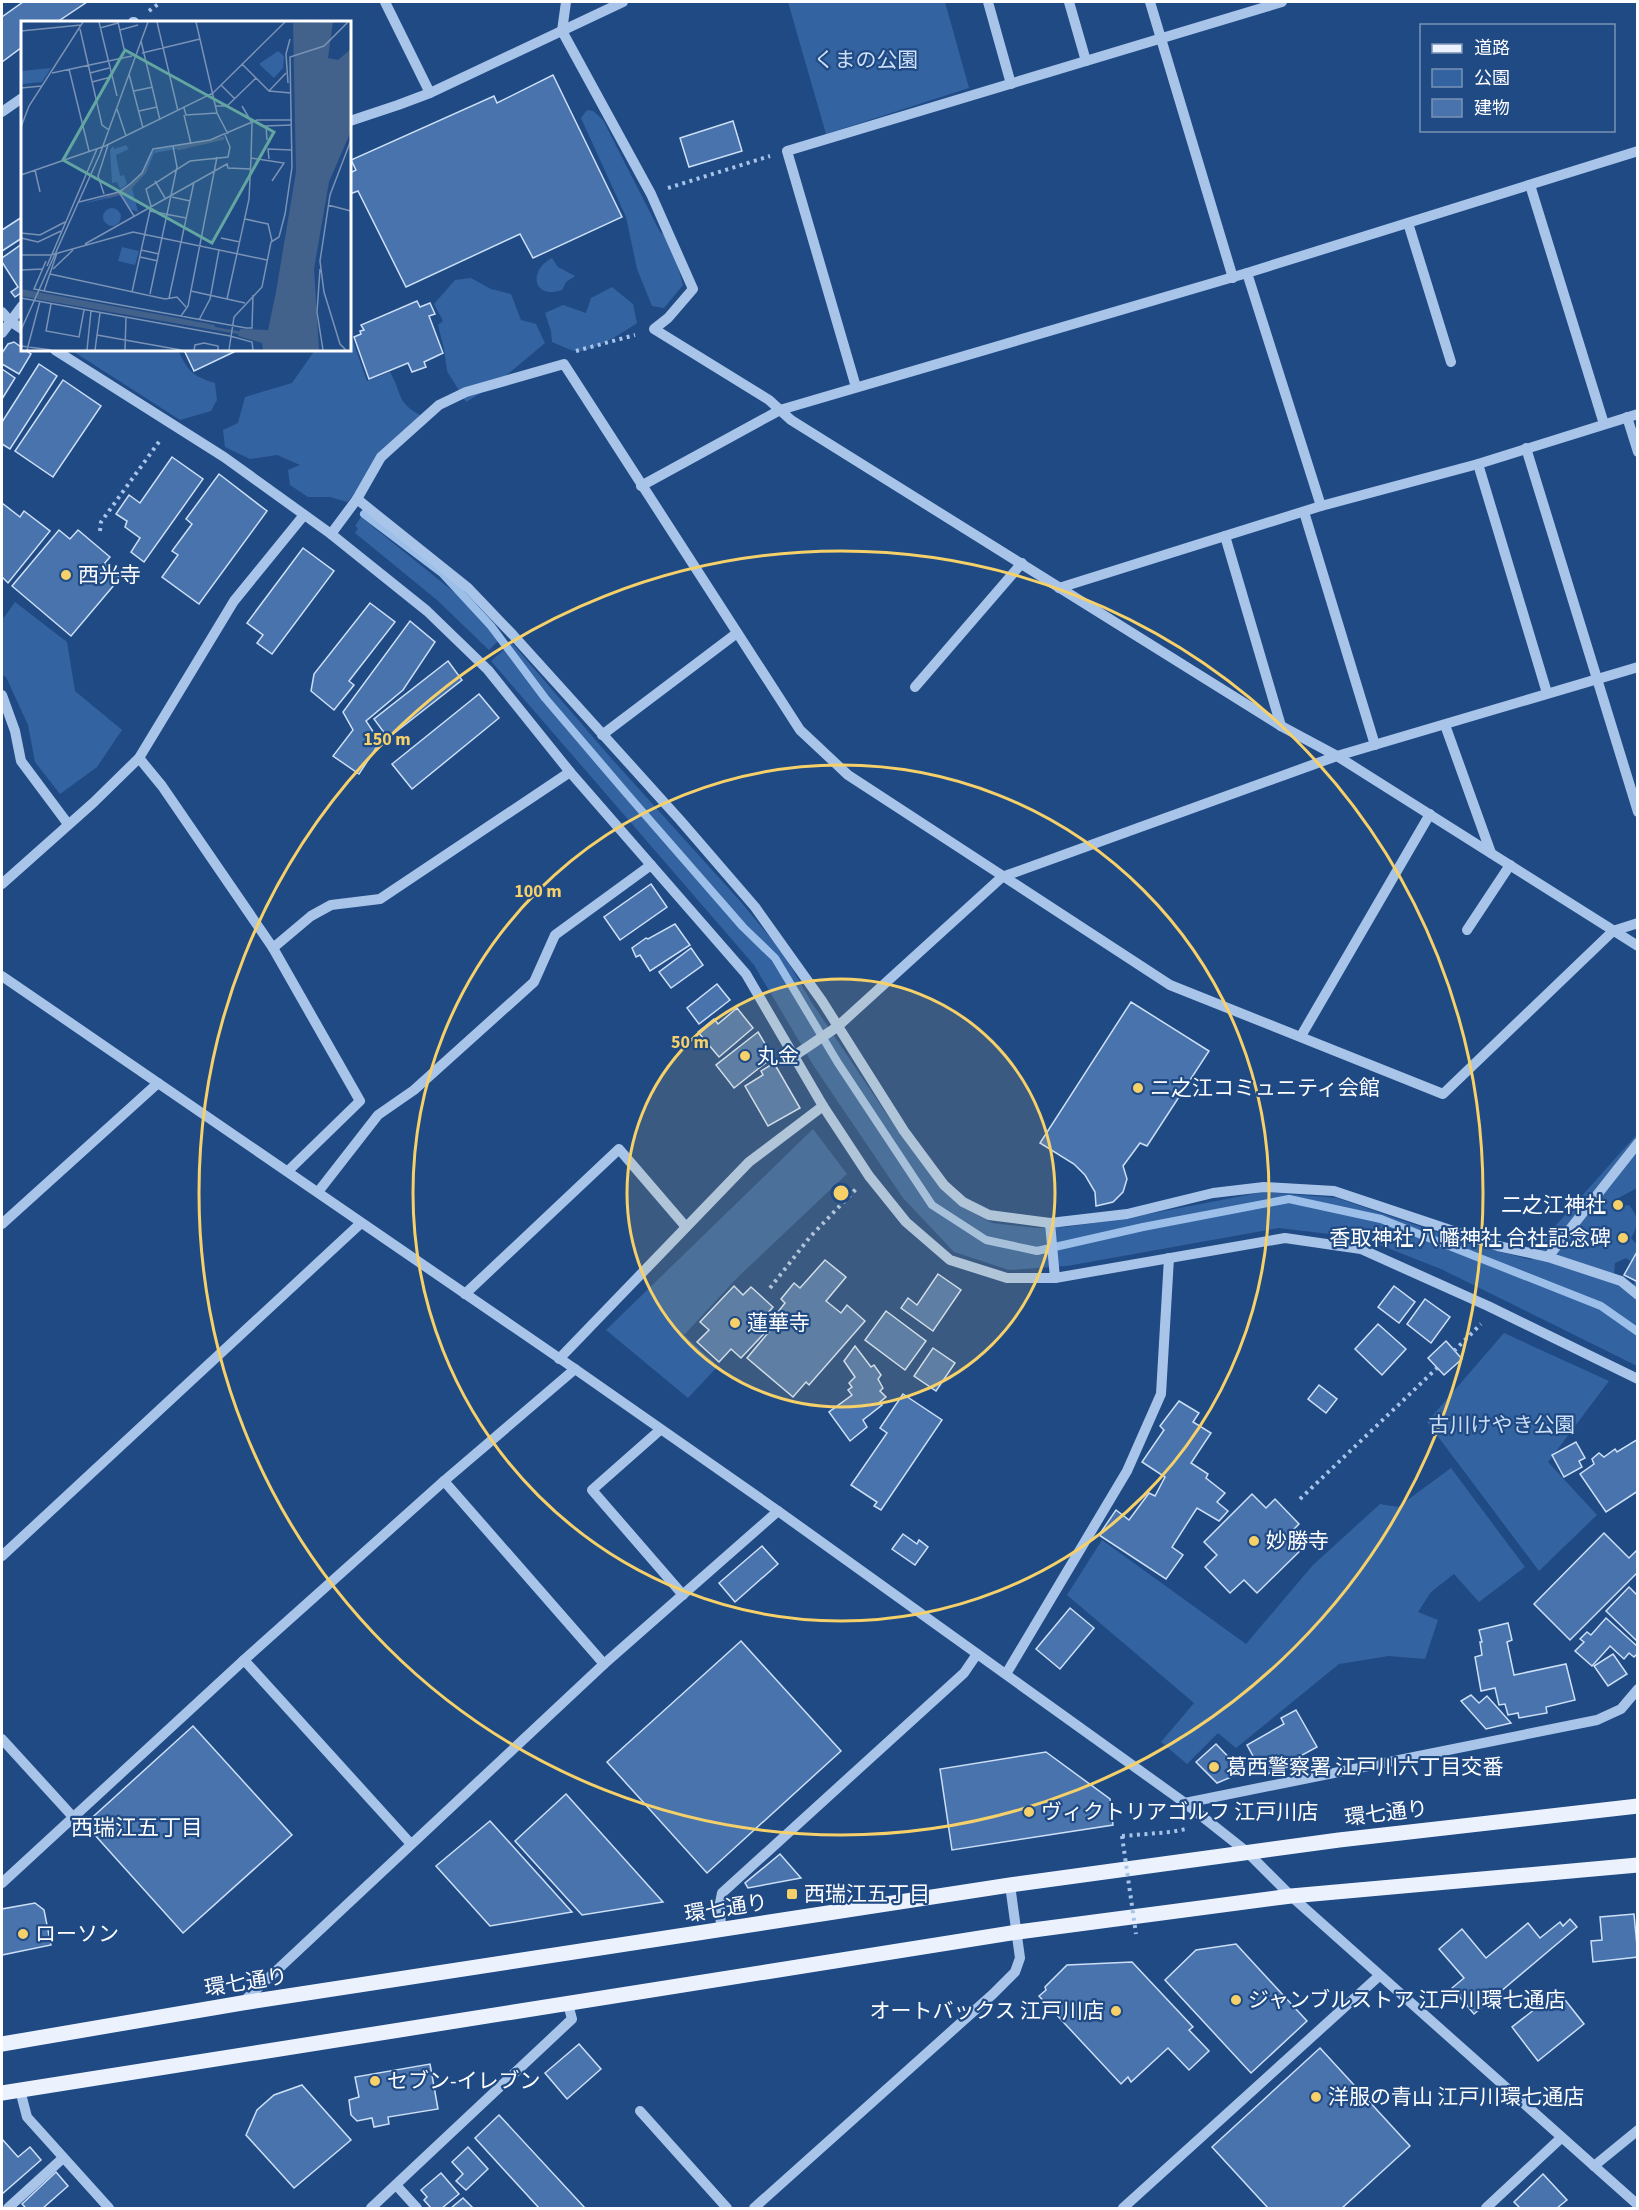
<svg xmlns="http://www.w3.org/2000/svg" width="1639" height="2210" font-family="'Source Sans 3','Noto Sans JP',sans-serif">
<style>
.green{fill:#3463a1}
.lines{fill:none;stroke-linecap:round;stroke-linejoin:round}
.stream{stroke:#9cbfea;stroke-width:8}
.building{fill:#4973ac;stroke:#ccdff7;stroke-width:1.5}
.path{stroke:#a8c4e9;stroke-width:4;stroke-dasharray:3 4.5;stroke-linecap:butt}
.minor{stroke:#a8c4e9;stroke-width:10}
.major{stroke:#ebf2fe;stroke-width:15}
.path-bridge{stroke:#a8c4e9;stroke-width:4;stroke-dasharray:3 4.5;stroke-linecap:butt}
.ring{fill:none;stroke:#f6d069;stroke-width:3}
.poi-dot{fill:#f6d069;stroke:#204a84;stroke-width:2}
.labels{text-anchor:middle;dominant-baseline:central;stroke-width:4.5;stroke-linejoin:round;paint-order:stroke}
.park-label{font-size:21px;fill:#ccdff7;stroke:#204a84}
.poi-label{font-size:21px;fill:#fff;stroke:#204a84;text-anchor:start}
.street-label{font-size:21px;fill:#fff;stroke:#204a84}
.neighbourhood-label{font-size:22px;fill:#fff;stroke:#204a84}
.inset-river{fill:none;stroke:#42618b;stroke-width:3}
.inset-road{fill:none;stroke:#7992b5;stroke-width:1.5}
.view{fill:#63a6a1;fill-opacity:0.15;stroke:#63a6a1;stroke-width:3}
.inset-edge{fill:none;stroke:#fff;stroke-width:3}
.centre{fill:#f6d069;stroke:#204a84;stroke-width:3}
.ring-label{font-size:18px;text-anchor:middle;font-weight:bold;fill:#f6d069;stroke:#204a84;stroke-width:4.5;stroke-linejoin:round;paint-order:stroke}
</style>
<rect width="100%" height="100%" fill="#204a84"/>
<g class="green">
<polygon points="788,2 945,2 969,88 826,134"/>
<polygon points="587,110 593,111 603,120 660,232 670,238 683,285 664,308 652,306 637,269 626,217 581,118"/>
<path d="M552,258L558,267L575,276L566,282L562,290C534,300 527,271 552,258Z"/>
<polygon points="471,278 491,289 511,294 521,320 536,324 545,343 496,384 466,402 447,371 444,349 438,325 443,321 434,304 455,280"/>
<path d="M612,287L633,304L637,323C624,332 591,353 575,351C567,349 560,345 552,342L551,331L545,313L563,305L586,313L591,298Z"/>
<path d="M350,333L367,381L390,372C403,394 395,402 422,416L415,429L347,502L330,497H308L290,485L288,470L300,465L277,455L250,459L225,447L223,430L238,423L245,397L292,383L315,350H350Z"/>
<path d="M71,350H178C188,371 192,376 215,383L217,400L211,411L180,420Z"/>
<polygon points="361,517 470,605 500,639 489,650 437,600 355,533 358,528 355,526"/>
<polygon points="15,602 67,642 75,691 122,730 97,767 60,794 35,762 28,725 6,677 2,675 2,620"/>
<path d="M512,643L611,758L741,902L783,953L812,1003L888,1116L925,1167L962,1207L992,1223L1037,1228L1066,1227L1122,1219L1263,1192L1337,1198L1468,1243L1532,1260L1533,1251L1637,1134V1188L1613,1201L1616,1207L1629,1205C1639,1218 1639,1224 1631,1238L1637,1245V1258L1632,1262L1626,1258L1615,1263L1614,1274L1633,1285L1637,1277V1366L1441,1269L1362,1238L1279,1228L1067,1266L1009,1270L954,1252L903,1198L815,1068L754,965L491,661Z"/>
<polygon points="813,1129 847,1174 739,1276 684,1335 718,1366 688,1398 606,1330"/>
<polygon points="1504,1333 1609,1381 1548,1462 1597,1515 1539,1571 1427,1422"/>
<polygon points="1451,1468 1525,1567 1479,1602 1454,1574 1431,1592 1418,1612 1438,1620 1425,1659 1389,1656 1339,1664 1236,1748 1218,1733 1187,1764 1161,1742 1194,1703 1067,1595 1102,1540 1246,1644 1313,1565 1380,1504 1398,1507"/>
</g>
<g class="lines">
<polyline class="stream" points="364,514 442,573 491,626 545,698 627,794 743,927 775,958 838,1063 932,1205 986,1240 1037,1251 1143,1227 1289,1199 1381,1219 1601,1306 1638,1332"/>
</g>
<g class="building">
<polygon points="23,2 87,2 57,22 22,22 22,47 2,62 2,17"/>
<polygon points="553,75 622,217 533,258 520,234 406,287 358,191 350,194 350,173 356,170 351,160 494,96 497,103"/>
<polygon points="733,121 742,151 689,167 680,138"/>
<polygon points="22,217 22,238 2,251 2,230"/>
<polygon points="22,244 22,292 15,297 11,292 18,287 2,262 2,258"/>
<polygon points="417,301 420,307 430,303 435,314 429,316 443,353 424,362 426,367 412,372 408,363 369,379 354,337 361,334 360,331 364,330 361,325"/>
<polygon points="14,342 31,354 19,374 2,364 2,353 8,344"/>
<polygon points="184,350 238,350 194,371"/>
<polygon points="39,364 57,376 10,449 2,444 2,422"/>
<polygon points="2,369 15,378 2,399"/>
<polygon points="63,380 101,406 53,477 15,451"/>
<polygon points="172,457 203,479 144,562 131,552 140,538 125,527 127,521 116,514 129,495 140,503"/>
<polygon points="219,474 267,511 199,604 162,577 178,555 172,551 192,524 186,519"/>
<polygon points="2,503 20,517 24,511 50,531 8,583 2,577"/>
<polygon points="59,530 70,539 78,530 110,557 104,564 120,578 71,636 12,586"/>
<polygon points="303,548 334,571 272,654 257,643 263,635 247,623"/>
<polygon points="370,603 395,622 349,681 354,685 334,710 311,691 314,674"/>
<polygon points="410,621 435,642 403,690 366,721 380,742 359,774 333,756 353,730 343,712"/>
<polygon points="448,661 462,680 388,738 374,719"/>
<polygon points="479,694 499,718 412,789 392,764"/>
<polygon points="651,884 667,907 620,940 604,917"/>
<polygon points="675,924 690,945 650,971 640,955 636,957 632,948 646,938 648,939"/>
<polygon points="691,948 703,965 671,988 659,972"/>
<polygon points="717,984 730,1000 699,1024 687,1008"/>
<polygon points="1131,1002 1209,1051 1147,1146 1140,1143 1123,1166 1127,1179 1123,1192 1113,1202 1096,1206 1095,1192 1085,1175 1074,1164 1040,1143"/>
<polygon points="737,1008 753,1028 719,1057 698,1032 714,1019 718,1024"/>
<polygon points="758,1032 773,1057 734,1088 716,1065"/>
<polygon points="774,1063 800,1108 768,1126 745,1086 763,1075 761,1071"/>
<polygon points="1638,1250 1638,1282 1624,1275"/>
<polygon points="825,1260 846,1277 826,1301 841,1313 847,1305 865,1321 809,1385 806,1382 793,1397 747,1358 778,1321 774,1317 785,1303 781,1299 794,1283 800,1288"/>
<polygon points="938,1274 961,1290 933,1331 901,1308 908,1298 917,1305"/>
<polygon points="734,1286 743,1295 751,1287 773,1307 767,1314 776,1321 741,1358 731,1349 719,1362 697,1342 709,1330 700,1322"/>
<polygon points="1394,1286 1415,1302 1399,1323 1378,1307"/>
<polygon points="1425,1299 1450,1317 1431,1343 1407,1324"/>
<polygon points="886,1311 926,1341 905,1370 865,1340"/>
<polygon points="1378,1324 1406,1349 1382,1375 1355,1349"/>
<polygon points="1446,1341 1462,1359 1444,1375 1428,1358"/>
<polygon points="855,1346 871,1367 874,1365 881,1375 878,1379 883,1388 880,1391 886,1397 880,1402 882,1405 863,1420 867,1427 850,1441 829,1412 852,1395 848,1390 852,1387 849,1383 855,1377 844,1361"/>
<polygon points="933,1348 955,1363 936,1391 914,1376"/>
<polygon points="1319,1385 1337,1399 1326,1413 1308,1399"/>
<polygon points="903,1394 942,1420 881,1510 874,1506 877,1502 851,1485 887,1433 880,1428"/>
<polygon points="1179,1401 1199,1413 1193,1422 1211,1433 1191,1463 1208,1474 1206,1478 1225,1493 1217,1502 1228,1511 1219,1521 1197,1508 1172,1547 1183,1555 1166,1579 1099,1535 1116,1510 1129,1520 1149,1493 1155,1496 1165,1477 1142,1462 1164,1430 1160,1426"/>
<polygon points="1638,1439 1638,1491 1606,1512 1580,1474 1594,1464 1592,1459 1599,1453 1604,1457 1615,1449 1617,1452"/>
<polygon points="1576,1442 1585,1458 1579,1461 1582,1467 1564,1477 1552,1455"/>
<polygon points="1252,1494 1266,1508 1275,1499 1299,1524 1291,1532 1305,1546 1257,1593 1244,1580 1230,1593 1205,1567 1217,1555 1204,1542"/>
<polygon points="1604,1533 1629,1558 1638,1549 1638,1572 1570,1640 1534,1604"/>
<polygon points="903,1534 917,1544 919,1540 928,1547 915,1565 892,1549"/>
<polygon points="762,1546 778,1564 735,1602 719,1583"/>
<polygon points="1629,1587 1638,1596 1638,1642 1606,1611"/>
<polygon points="1070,1608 1094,1628 1060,1669 1036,1649"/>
<polygon points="1606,1618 1638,1647 1638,1653 1634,1657 1629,1653 1624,1659 1610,1646 1592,1666 1575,1651 1584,1642 1580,1639 1587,1632 1591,1635"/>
<polygon points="1508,1623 1512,1640 1507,1642 1514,1675 1566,1664 1575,1700 1546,1707 1547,1713 1519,1718 1518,1713 1508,1715 1505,1704 1499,1705 1495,1688 1481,1691 1475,1657 1482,1655 1480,1642 1482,1642 1479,1630"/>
<polygon points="741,1641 841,1751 707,1873 607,1762"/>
<polygon points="1613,1654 1627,1674 1608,1686 1594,1666"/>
<polygon points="1471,1695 1479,1703 1487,1696 1511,1723 1486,1729 1461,1701"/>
<polygon points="1296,1710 1317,1747 1264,1776 1247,1745 1284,1724 1281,1718"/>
<polygon points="193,1726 292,1835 183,1933 85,1824"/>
<polygon points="1216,1744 1243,1772 1217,1783 1196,1762"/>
<polygon points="1046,1752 1110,1799 1113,1825 952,1850 940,1769"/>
<polygon points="566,1794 663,1902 582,1915 515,1841"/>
<polygon points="490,1821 572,1912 490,1926 436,1866"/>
<polygon points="780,1854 801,1878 748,1888 745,1883"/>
<polygon points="35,1903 44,1910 51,1945 2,1955 2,1909"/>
<polygon points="1634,1914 1638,1957 1593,1962 1591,1941 1602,1940 1600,1917"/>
<polygon points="1570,1919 1577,1927 1474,2014 1452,1988 1464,1978 1439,1949 1462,1929 1486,1958 1528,1923 1540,1938 1560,1922 1563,1926"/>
<polygon points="1236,1944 1307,2021 1251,2073 1165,1980 1196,1950"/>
<polygon points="1132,1962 1193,2027 1189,2030 1209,2051 1189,2070 1168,2048 1131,2082 1128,2077 1121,2084 1039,1996 1046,1990 1045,1987 1067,1965"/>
<polygon points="1558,1991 1584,2024 1538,2061 1512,2027"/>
<polygon points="579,2044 601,2069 567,2099 545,2073"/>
<polygon points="1320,2048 1410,2146 1342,2208 1268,2208 1212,2147"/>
<polygon points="430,2064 438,2109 388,2117 389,2124 374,2127 372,2118 357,2121 351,2115 349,2100 359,2097 355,2077"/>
<polygon points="302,2085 351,2140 294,2188 246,2135 257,2110 274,2095"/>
<polygon points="499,2115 585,2208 539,2208 475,2138"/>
<polygon points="2,2139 18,2157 30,2147 41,2160 2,2194"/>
<polygon points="468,2147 488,2169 466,2190 456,2181 463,2174 452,2162"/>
<polygon points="56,2172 68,2186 43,2208 26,2208 22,2204"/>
<polygon points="441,2173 459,2194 442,2208 431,2208 424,2200 427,2197 421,2190"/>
<polygon points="1543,2174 1567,2200 1557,2208 1520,2208 1514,2202"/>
<polygon points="463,2198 473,2208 451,2208"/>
</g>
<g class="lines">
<g class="path">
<polyline points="149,11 161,2"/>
<polyline points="668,188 770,156"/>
<polyline points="576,351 635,335"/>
<polyline points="100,531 101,522 161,439"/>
<polyline points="770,1288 810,1237 856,1189"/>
<polyline points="1454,1351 1481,1324"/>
<polyline points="1300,1499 1437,1368"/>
<polyline points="1122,1836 1171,1832 1186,1829"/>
</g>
<g class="minor">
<polyline points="385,2 430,93 623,2"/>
<polyline points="566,2 562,31 651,194 693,289 668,318 654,329 769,400 791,420 1281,726 1337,756 1638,946"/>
<polyline points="988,2 1011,84"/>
<polyline points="1069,2 1086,61"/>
<polyline points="1150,2 1233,278"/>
<polyline points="133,22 134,22"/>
<polyline points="2,112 22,98"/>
<polyline points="350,121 398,105 430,93"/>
<polyline points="1530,185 1604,424"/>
<polyline points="1408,223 1451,362"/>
<polyline points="1247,273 1321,506"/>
<polyline points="2,312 10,321 22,329"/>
<polyline points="2,333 22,306"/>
<polyline points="55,350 224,457 331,534 427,611 488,670 570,772 746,974 823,1106 869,1176 906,1222 950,1260 1007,1278 1055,1278 1285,1238 1361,1249 1488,1306 1638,1379"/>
<polyline points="856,387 787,151 1282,2"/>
<polyline points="1627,417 1638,452"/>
<polyline points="1526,448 1638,812"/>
<polyline points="1478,464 1547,693"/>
<polyline points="641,486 780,410 1247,273 1638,151"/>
<polyline points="357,499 468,588 513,635 680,820 755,907 822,1001 904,1131 944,1185 963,1202 989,1215 1050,1223 1127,1214 1213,1193 1264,1187 1334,1191 1498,1246 1548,1257 1621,1281 1638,1295"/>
<polyline points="1304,512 1375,745"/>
<polyline points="331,534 357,499 381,457 439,405 466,392 564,364 800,730 848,775 1170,985 1443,1094 1613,931 1638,923"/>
<polyline points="1225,536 1281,726"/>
<polyline points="1059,588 1321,506 1478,464 1638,414"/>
<polyline points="915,687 1022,563"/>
<polyline points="2,695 15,731 21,761 68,824"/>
<polyline points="1445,725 1491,853"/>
<polyline points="602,735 737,633"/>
<polyline points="139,758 162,786 273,948 360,1101 288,1171"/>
<polyline points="2,884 93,803 139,758 234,601 304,515"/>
<polyline points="1467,930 1510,865"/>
<polyline points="273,948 311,916 331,905 380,899 570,772"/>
<polyline points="2,976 575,1369 778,1511 1185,1803 1247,1852 1291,1896 1638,2205"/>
<polyline points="1301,1036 1430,814"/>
<polyline points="794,1056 837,1027 1002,877 1337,756 1638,667"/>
<polyline points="318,1192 378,1115 414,1090 534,982 555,935 651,865"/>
<polyline points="1050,1223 1055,1278"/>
<polyline points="2,1224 158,1083"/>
<polyline points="1548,1257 1638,1143"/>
<polyline points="465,1294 619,1149 686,1227"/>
<polyline points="559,1359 749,1162 823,1106"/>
<polyline points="660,1430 592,1490 683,1595"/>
<polyline points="444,1481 604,1664"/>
<polyline points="2,1556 361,1223"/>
<polyline points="244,1660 411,1844"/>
<polyline points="1006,1674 1127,1471 1161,1394 1169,1258"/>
<polyline points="2,1739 74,1818"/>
<polyline points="1185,1803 1597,1720 1621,1709 1638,1689"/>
<polyline points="2,1883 244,1660 444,1481 575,1369"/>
<polyline points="721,1930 720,1903 722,1893 964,1673 977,1654"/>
<polyline points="243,2002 604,1664 778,1511"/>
<polyline points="20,2090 27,2117 109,2208"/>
<polyline points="640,2111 727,2208"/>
<polyline points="1594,2166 1638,2130"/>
<polyline points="396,2185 417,2208"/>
<polyline points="8,2208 63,2158"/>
<polyline points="371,2208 572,2019 568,2004"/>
<polyline points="754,2208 993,1994 1015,1972 1020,1958 1010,1885"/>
<polyline points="1123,2208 1379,1976"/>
<polyline points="1486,2208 1561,2138"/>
</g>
<g class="major">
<polyline points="2,2044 242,2003 1010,1885 1339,1840 1638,1806"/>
<polyline points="2,2093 1018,1932 1291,1896 1638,1865"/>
</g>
<polyline class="path-bridge" points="1122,1836 1136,1934"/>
</g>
<circle cx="841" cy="1193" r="214" fill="#f6d069" fill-opacity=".12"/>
<g class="ring">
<circle cx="841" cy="1193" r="214"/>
<circle cx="841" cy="1193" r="428"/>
<circle cx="841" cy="1193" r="642"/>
</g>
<g class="poi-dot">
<circle cx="66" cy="575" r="6"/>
<circle cx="745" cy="1056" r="6"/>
<circle cx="1138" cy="1088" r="6"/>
<circle cx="1618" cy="1205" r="6"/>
<circle cx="1623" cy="1238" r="6"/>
<circle cx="735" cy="1323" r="6"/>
<circle cx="1254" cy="1541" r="6"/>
<circle cx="1214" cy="1767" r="6"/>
<circle cx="1029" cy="1812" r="6"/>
<rect x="786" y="1888" width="12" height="12" rx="3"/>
<circle cx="23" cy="1934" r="6"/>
<circle cx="1236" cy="2000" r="6"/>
<circle cx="1116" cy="2011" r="6"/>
<circle cx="375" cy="2081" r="6"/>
<circle cx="1316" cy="2097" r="6"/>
</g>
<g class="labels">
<g class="park-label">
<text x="866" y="60">くまの公園</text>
<text x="1502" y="1425">古川けやき公園</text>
</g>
<g class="poi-label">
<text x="78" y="575">西光寺</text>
<text x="757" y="1056">丸金</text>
<text x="1150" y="1088">ニ之江コミュニティ会館</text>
<text x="1606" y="1205" text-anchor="end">二之江神社</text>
<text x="1611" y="1238" text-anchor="end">香取神社 八幡神社 合社記念碑</text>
<text x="747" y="1323">蓮華寺</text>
<text x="1266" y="1541">妙勝寺</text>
<text x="1226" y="1767">葛西警察署 江戸川六丁目交番</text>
<text x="1041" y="1812">ヴィクトリアゴルフ 江戸川店</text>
<text x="804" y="1894">西瑞江五丁目</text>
<text x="35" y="1934">ローソン</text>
<text x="1248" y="2000">ジャンブルストア 江戸川環七通店</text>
<text x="1104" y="2011" text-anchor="end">オートバックス 江戸川店</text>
<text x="387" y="2081">セブン-イレブン</text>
<text x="1328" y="2097">洋服の青山 江戸川環七通店</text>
</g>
<g class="street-label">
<text transform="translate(1386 1813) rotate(-7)">環七通り</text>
<text transform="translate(726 1908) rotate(-9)">環七通り</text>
<text transform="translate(246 1982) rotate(-9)">環七通り</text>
</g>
<g class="neighbourhood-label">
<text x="137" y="1828">西瑞江五丁目</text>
</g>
</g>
<g transform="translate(21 21)">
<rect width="330" height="330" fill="#204a84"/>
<path d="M257,30L263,35L262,47L253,57L238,43ZM30,47L21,61L1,63L0,50ZM204,116L189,122L133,132L125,152L111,167L117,191L109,188L100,174L61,183L90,174L118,157L129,132L138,127ZM105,124L108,128L95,134L99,155L103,154L106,163L99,168L96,161L91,162L89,129L92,125L93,128ZM82 196a9 9 0 1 1 18 0a9 9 0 1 1-18 0ZM101,226L118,230L114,244L97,240Z" fill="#3463a1"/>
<path d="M312,1L307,37L317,39L330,28V110L308,161L293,248L298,329H242L241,322L217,315L219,308L247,309L255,271L275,151L272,2ZM0,268L157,297L194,304L193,309L21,279L0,275Z" fill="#42618b"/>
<path class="inset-river" d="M156,128L203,117M86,176L105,171L126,147M191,307L220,312"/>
<path class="inset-road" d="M78,1L96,75M97,1L103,28M136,1L157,90M175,1L196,92L207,113M79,7L97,2M59,8L81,104L88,109M99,9L117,4M0,10L60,4M120,20L139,99M121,32L179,18M221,43L248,70L265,52M48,48L68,130M31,52L111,35M69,52L88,47M108,53L122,107M71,61L90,56M267,62L265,33L269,18M200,64L214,78M0,67L21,65M113,70L132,66M248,70L270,72M195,85H206L235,57M221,85L231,102L230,137M163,87L165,94L196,92M96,88L105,115M118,90L136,86M163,94L170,123M0,106L8,85L62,1M246,119L245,105L271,104M248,138L247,128L271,129M14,149L19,171M0,154L84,125L192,72L264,1M134,160L144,177M98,171L113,195M83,173L77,155L87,124M151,176L169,180M58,181L98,171L109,163L121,152L132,128L189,119L236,99H271M307,184L330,190M129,190L165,197M224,198L247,203L251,220M0,212L19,214L44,201M0,217L17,221L40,210M200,217L219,221M64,223L206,143L207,147L230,148M120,229L138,233M0,234H30L112,211L246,239M119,236L137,240M25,240L13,268L23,270L36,232M26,245L76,128M32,248L52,229M299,248L296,291L302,329M0,249L22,248M29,253L144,278L156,276L165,286M23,270L225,307H231L232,274M170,270L224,282M111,271L130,185L125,168L169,140L207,136L209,126L204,114M129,273L156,146L152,125M0,277L209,315L231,321L232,329M148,277L173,161M206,278L228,178L230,137L263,142L251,160M30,283L25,310L58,316L63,289M160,295L167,285L196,136M178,299L189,278L198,229M0,309L79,133L127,1M76,314L160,329M0,325L30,329M6,329L19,280M66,329L70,290M74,329L79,292M104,329L105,296M173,329L174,324L183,322L197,325V329M208,329L213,296L241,266L250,221L258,216L264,193L271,146L269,36L303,25L327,1M325,329L319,323L303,271L299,240L309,174L330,119"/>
<path class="view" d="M104,29L253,111L191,222L42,139Z"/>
<rect width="330" height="330" class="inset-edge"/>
</g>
<circle cx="841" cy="1193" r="9" class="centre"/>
<g class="ring-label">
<text x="387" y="745">150 m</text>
<text x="538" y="897">100 m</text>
<text x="690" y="1048">50 m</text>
</g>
<rect width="1639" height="2210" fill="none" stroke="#ffffff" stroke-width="6"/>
<rect x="1420" y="24" width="195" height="108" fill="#204a84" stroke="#7992b5" stroke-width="1.5"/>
<rect x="1432" y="44" width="30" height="9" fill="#ebf2fe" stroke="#7992b5" stroke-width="1.5"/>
<text x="1474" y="54" font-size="18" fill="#ffffff">道路</text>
<rect x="1432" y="69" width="30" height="18" fill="#3463a1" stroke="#7992b5" stroke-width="1.5"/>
<text x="1474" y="84" font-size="18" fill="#ffffff">公園</text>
<rect x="1432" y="99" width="30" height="18" fill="#4973ac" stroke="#7992b5" stroke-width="1.5"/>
<text x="1474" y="114" font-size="18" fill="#ffffff">建物</text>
</svg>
